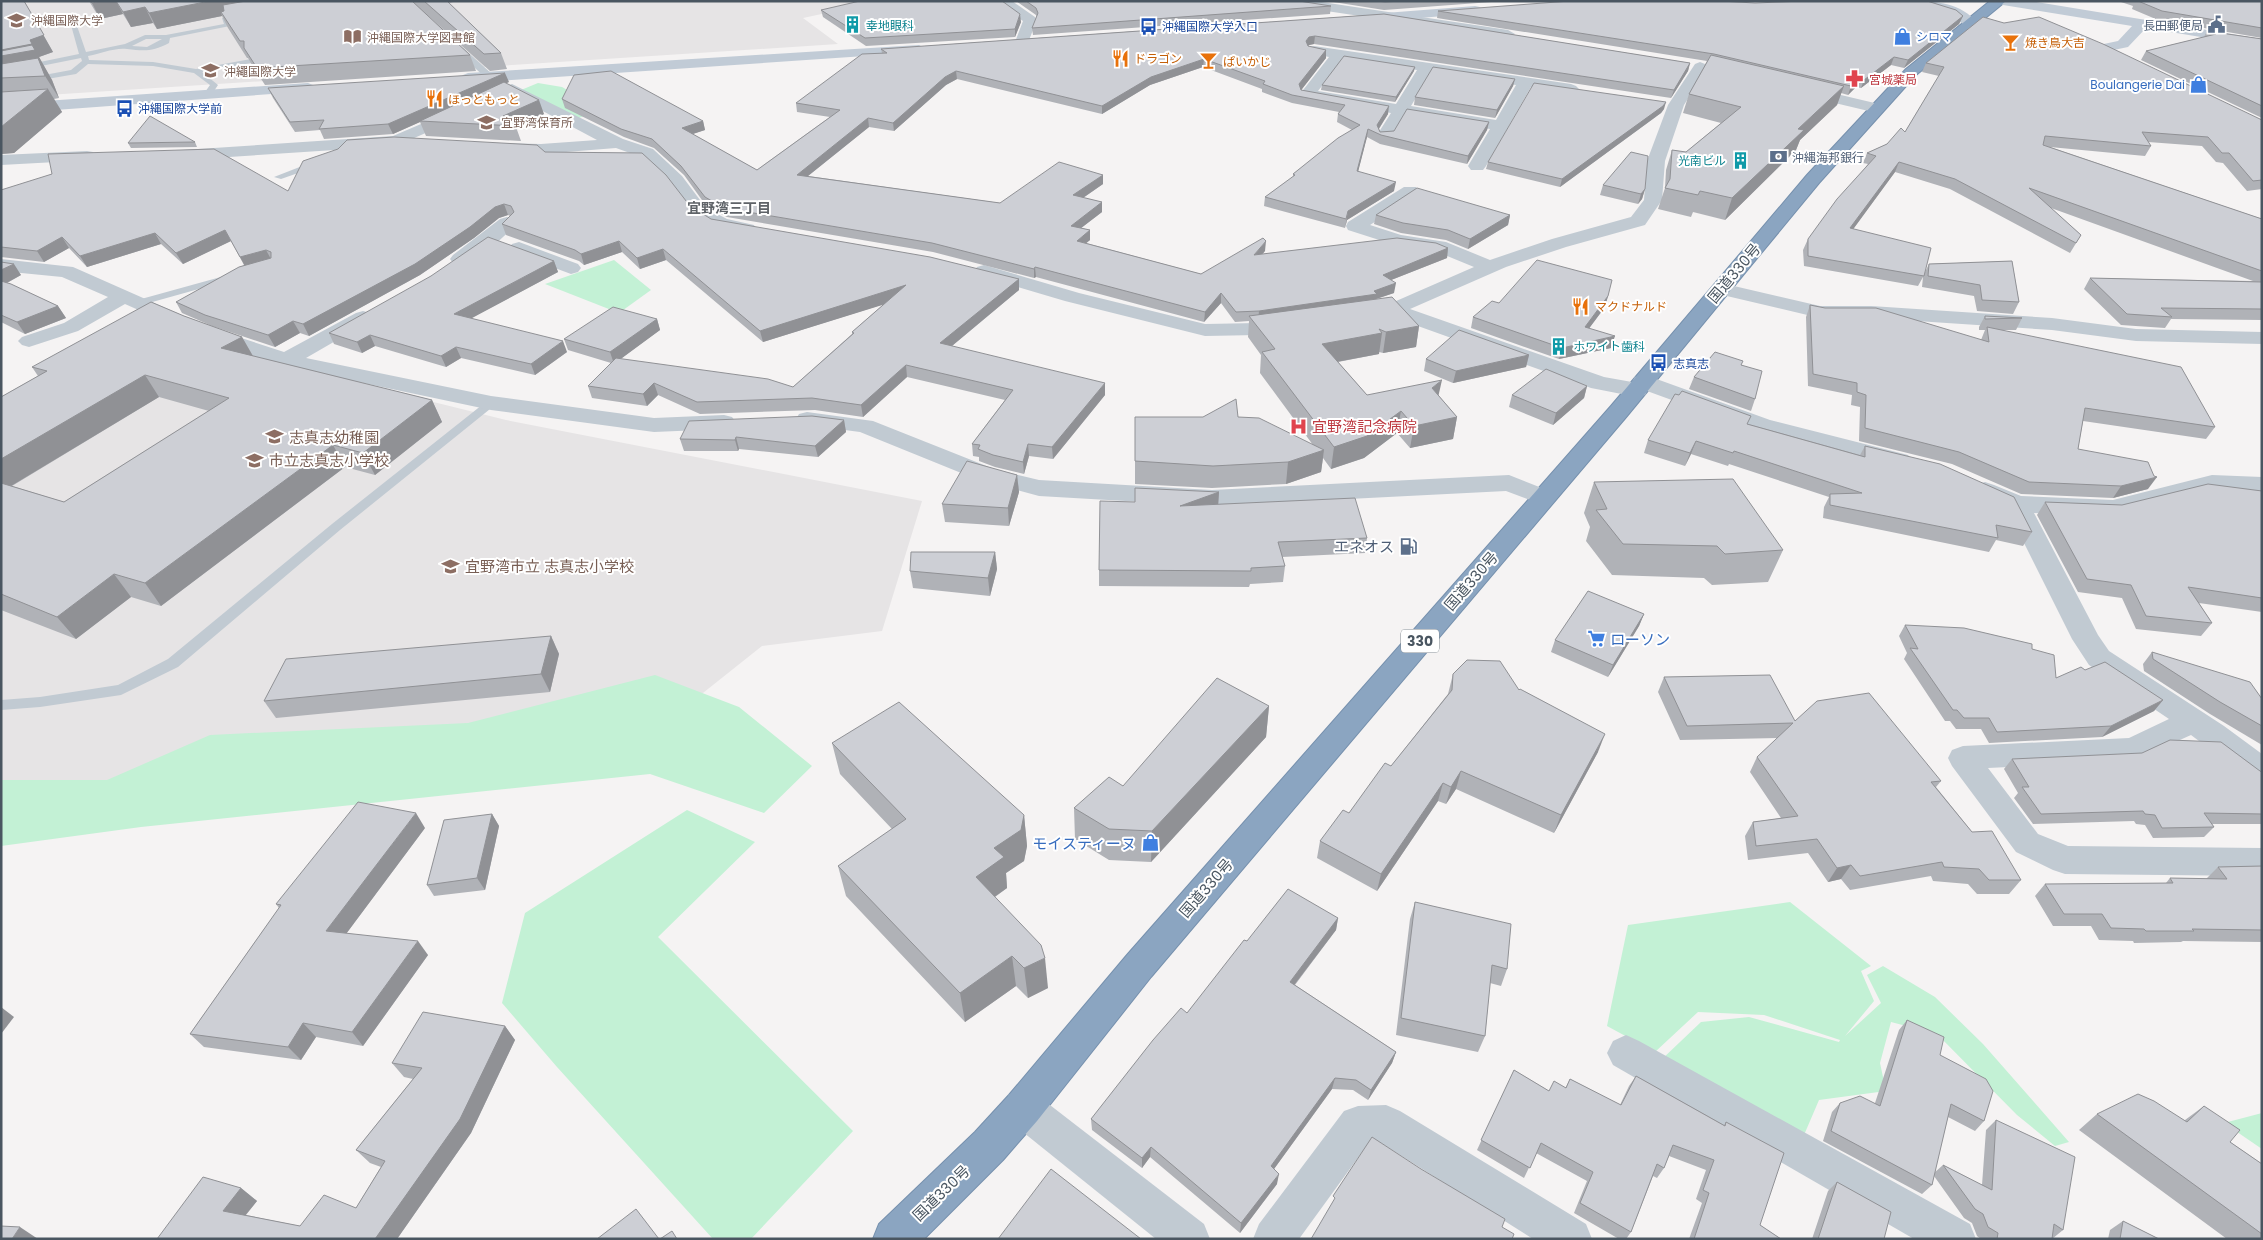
<svg xmlns="http://www.w3.org/2000/svg" width="2263" height="1240" font-family="Poppins,'Noto Sans JP',sans-serif">
<style>
.education{fill:#e6e4e5}
.green{fill:#c3f1d5}
.lines{fill:none;stroke-linecap:round;stroke-linejoin:round}
.highway-casing{stroke:#7690ad;stroke-width:2}
.lane{fill:#c1cad2;fill-rule:evenodd}
.street{fill:#c1cad2;fill-rule:evenodd}
.secondary{fill:#c1cbd6;fill-rule:evenodd}
.highway{fill:#8ba5c1;fill-rule:evenodd}
.wall{fill:#b0b2b7;fill-rule:evenodd}
.shaded-wall{fill:#909195}
.building{fill:#cdcfd5;stroke:#909195}
.labels{text-anchor:middle;dominant-baseline:central;stroke-width:4;stroke-linejoin:round;paint-order:stroke}
.far-education-label{font-size:12px;fill:#785e54;stroke:#fff;text-anchor:start}
.far-culture-label{font-size:12px;fill:#0d838f;stroke:#fff;text-anchor:start}
.far-service-label{font-size:12px;fill:#4e5e75;stroke:#fff;text-anchor:end}
.far-transit-label{font-size:12px;fill:#164399;stroke:#fff;text-anchor:start}
.far-shop-label{font-size:12px;fill:#366cbe;stroke:#fff;text-anchor:start}
.far-food-label{font-size:12px;fill:#c56008;stroke:#fff;text-anchor:start}
.far-health-label{font-size:12px;fill:#be3a42;stroke:#fff;text-anchor:start}
.far-neighbourhood-label{font-size:14px;font-weight:bold;fill:#5f6368;stroke:#fff}
.shield{fill:#fff;stroke:#808990;stroke-width:1}
.shield-label{font-size:14px;font-weight:bold;fill:#4a5661}
.street-label{font-size:15px;fill:#4a5661;stroke:#fff}
.health-label{font-size:15px;fill:#be3a42;stroke:#fff;text-anchor:start}
.education-label{font-size:15px;fill:#785e54;stroke:#fff;text-anchor:start}
.service-label{font-size:15px;fill:#4e5e75;stroke:#fff;text-anchor:end}
.shop-label{font-size:15px;fill:#366cbe;stroke:#fff;text-anchor:start}
</style>
<rect width="100%" height="100%" fill="#f5f3f3"/>
<g class="education">
<polygon points="1,1 882,1 803,18 838,44 1,98"/>
<polygon points="139,329 506,420 922,501 882,631 762,646 625,755 1,814 1,410"/>
</g>
<g class="green">
<polygon points="538,83 562,87 600,109 579,118 521,90"/>
<polygon points="614,260 651,290 619,313 545,284"/>
<polygon points="655,675 739,707 812,766 764,813 650,774 141,827 1,846 1,780 107,780 210,735 468,723"/>
<polygon points="687,810 755,842 658,937 853,1131 751,1239 713,1239 557,1067 502,1003 525,913"/>
<polygon points="1790,902 1871,966 1861,971 1874,1001 1845,1036 1881,1003 1867,975 1883,966 1935,997 1983,1044 2069,1142 2055,1146 2017,1115 1937,1034 1891,1022 1880,1063 1886,1091 1819,1100 1804,1135 1660,1061 1701,1022 1749,1017 1839,1042 1840,1040 1764,1015 1698,1012 1655,1052 1607,1026 1628,925"/>
<polygon points="2262,1113 2262,1149 2224,1123"/>
</g>
<g class="lines">
<defs>
<polygon id="highway" points="1990,1 2006,1 1916,75 1819,183 1627,416 1151,977 1037,1121 1003,1160 924,1239 873,1239 879,1224 975,1132 1009,1095 1127,955 1611,406 1807,175 1906,69"/>
</defs>
<use href="#highway" class="highway-casing"/>
<g class="lane">
<path d="M233,15L236,17L228,20L230,26L170,38L169,43C152,52 144,51 127,49C116,47 99,54 88,56L89,60L153,62L196,69L251,59V63L202,72L218,85L210,97L203,95L210,85L194,73L153,66L88,64L76,74L1,87V83L71,70L82,61L81,58L1,74V70L79,54L71,25L77,26L86,52L125,44L145,35H166L224,24L222,18ZM146,39H162L147,47L132,46Z"/>
<polygon points="457,48 463,48 492,74 492,78 486,78 457,52"/>
<polygon points="315,161 319,164 318,166 281,179 274,177"/>
<polygon points="228,275 233,278 231,280 138,306 133,303 134,301"/>
<polygon points="491,400 495,401 497,403 495,405 340,530 178,667 121,695 40,707 1,710 1,700 40,697 118,685 168,659 332,524 487,401"/>
</g>
<g class="street">
<polygon points="994,1 1012,1 1035,17 1037,20 1027,45 1017,45 1015,42 1023,21"/>
<polygon points="1279,1 1315,1 1508,30 1515,34 1508,38 1286,5"/>
<path d="M1314,46L1571,84L1576,86L1579,89L1576,92L1571,94L1531,87L1486,166L1483,170H1471L1468,166L1490,129L1405,115L1391,139H1379L1377,135L1391,113L1302,97L1300,94L1329,57L1309,53L1307,50L1309,47ZM1343,59L1417,70L1396,104L1318,91ZM1431,72L1516,85L1496,120L1411,106Z"/>
<polygon points="1700,62 1705,64 1708,67 1684,105 1665,161 1662,200 1645,225 1566,247 1506,267 1410,309 1604,377 1632,382 1635,377 1643,375 1651,377 1770,420 1908,455 1912,460 1908,465 1900,467 1754,430 1647,391 1645,395 1637,397 1591,388 1390,316 1365,320 1358,318 1355,314 1358,310 1387,305 1474,267 1435,251 1398,246 1348,230 1346,226 1348,222 1404,187 1416,187 1419,191 1416,195 1370,225 1401,235 1446,242 1490,260 1552,239 1631,217 1644,200 1647,161 1668,105 1695,64"/>
<polygon points="512,84 623,139 653,149 682,176 706,208 727,219 754,225 756,229 754,233 747,235 714,228 694,216 670,184 641,157 616,148 541,154 499,151 497,147 499,143 541,144 597,140 507,92 504,89 507,86"/>
<polygon points="1803,86 1883,105 1885,108 1883,111 1877,113 1797,94 1795,91 1797,88"/>
<polygon points="456,109 462,111 464,114 462,117 396,146 183,160 177,159 174,155 177,151 183,150 393,136"/>
<polygon points="87,151 93,152 96,156 93,160 1,165 1,155"/>
<path d="M507,217L514,219L516,223C508,235 479,258 465,264C461,265 458,264 453,263L450,259L453,255L500,219Z"/>
<polygon points="519,242 578,264 581,268 578,272 571,274 512,252 509,248 512,244"/>
<polygon points="1,259 73,267 211,328 284,352 356,313 363,311 370,313 373,317 370,321 306,358 491,396 654,418 724,415 732,417 736,422 732,427 724,429 654,432 491,410 278,365 197,336 125,304 78,331 29,347 22,345 18,341 22,337 64,323 108,297 62,277 1,271"/>
<polygon points="984,265 1079,293 1205,324 1258,323 1285,319 1292,321 1295,325 1292,329 1258,335 1205,336 1065,301 977,275 974,271 977,267"/>
<polygon points="1721,283 1820,306 1871,306 2052,318 2136,329 2262,332 2262,344 2136,341 2052,330 1871,318 1820,318 1714,293 1711,289 1714,285"/>
<polygon points="807,412 873,421 994,469 1039,480 1212,490 1509,475 1552,492 1555,497 1552,502 1543,505 1506,491 1212,506 1039,496 976,479 860,432 799,424 796,419 799,414"/>
<polygon points="2212,475 2262,477 2262,493 2212,491 2113,516 2034,513 2098,635 2109,651 2224,726 2262,754 2262,783 2251,780 2191,735 2133,761 1988,768 2038,834 2068,846 2262,848 2262,876 2065,874 2053,870 2016,852 1952,766 1948,758 1952,750 1963,746 2129,738 2169,719 2089,665 2072,639 2007,509 1976,495 1973,490 1976,485 1985,482 1994,485 2021,496 2113,500"/>
<polygon points="1626,1035 1639,1041 1970,1224 1976,1239 1914,1239 1613,1065 1607,1053 1613,1041"/>
<polygon points="1023,1089 1037,1095 1204,1224 1210,1239 1156,1239 1009,1121 1004,1108 1009,1095"/>
<polygon points="1386,1105 1400,1111 1586,1224 1592,1239 1533,1239 1381,1143 1368,1144 1299,1239 1253,1239 1259,1224 1344,1111 1358,1106"/>
</g>
<g class="secondary">
<path d="M1913,1C1936,1 1962,3 1977,23L1970,27L1965,26L1952,15L1915,4Z"/>
<polygon points="1996,1 2030,1 2262,39 2262,47 2146,28 2128,47 2104,52 2099,51 2097,48 2099,45 2118,41 2132,26 2003,5"/>
<polygon points="1475,6 1480,7 1482,10 1480,13 1359,23 1352,19 1359,15"/>
<polygon points="919,45 926,49 924,52 468,83 463,81 460,78 463,75 468,73"/>
<polygon points="308,83 313,85 316,88 313,91 1,114 1,104"/>
</g>
<use href="#highway" class="highway"/>
</g>
<g class="wall">
<polygon points="1,1 24,1 53,52 39,57 52,80 59,98 54,99 62,112 14,153 1,154"/>
<polygon points="89,1 457,1 449,3 501,53 507,69 490,71 425,13 470,55 476,71 265,85 252,65 248,58 247,58 228,28 222,16 157,29 153,23 131,27 123,14 100,19"/>
<polygon points="1016,1 1299,1 1331,6 1330,14 1033,35 1032,28 1037,17 1036,15"/>
<polygon points="1327,1 1505,1 1384,10"/>
<polygon points="2118,1 2262,1 2262,38 2158,20 2132,9 2133,6"/>
<polygon points="821,10 1021,22 1015,37 866,46 823,17"/>
<polygon points="1438,11 1963,16 1959,24 1904,68 1891,65 1861,88 1856,87 1848,95 1841,93 1837,105 1800,140 1796,150 1725,220 1693,212 1691,217 1658,209 1665,188 1666,170 1672,150 1686,152 1721,123 1683,113 1689,94 1707,61 1437,18"/>
<polygon points="1384,14 1690,63 1688,71 1671,98 1314,44 1309,45 1308,46 1326,50 1326,58 1301,90 1388,114 1379,129 1380,132 1489,122 1487,130 1467,164 1380,144 1367,137 1358,171 1394,191 1347,220 1345,228 1264,206 1265,197 1293,177 1293,174 1352,130 1337,122 1338,114 1339,112 1292,103 1262,92 1262,89 1203,67 1150,85 1102,114 957,79 946,85 894,131 869,127 808,176 1000,203 1103,175 1103,184 1083,198 1102,202 1102,212 1081,228 1090,230 1090,240 1086,243 1201,274 1265,251 1262,254 1448,248 1447,258 1391,280 1394,293 1376,299 1419,326 1416,347 1383,353 1379,352 1379,354 1338,362 1367,395 1439,396 1457,417 1453,439 1410,448 1397,433 1364,458 1331,469 1323,458 1321,472 1286,484 1212,488 1135,484 1135,417 1238,417 1313,445 1260,373 1261,355 1248,337 1249,321 1235,322 1221,303 1204,322 1036,277 1034,278 933,252 727,217 707,207 684,175 654,148 624,137 565,108 562,99 703,121 705,130 692,134 757,170 830,117 797,112 796,103 882,53 881,49"/>
<polygon points="2207,31 2262,39 2262,118 2141,60 2146,51 2204,37"/>
<polygon points="1926,63 2262,120 2262,189 2247,191 2223,163 2216,162 2202,146 2148,142 2151,146 2145,156 2050,147 2262,219 2262,320 2171,319 2165,328 2121,325 2084,289 2090,278 2253,281 2051,208 2081,235 2070,253 1950,189 1895,172 1853,229 1925,272 1929,264 2012,261 2019,302 2013,314 1977,311 1974,296 1922,287 1923,277 1918,286 1804,266 1803,250 1808,239 1868,164 1863,163 1867,153 1887,144 1905,132 1939,76 1922,72"/>
<polygon points="1414,71 1395,102 1321,90 1322,85"/>
<polygon points="1515,79 1513,86 1495,118 1414,105 1415,97"/>
<polygon points="509,82 506,83 544,114 516,127 521,141 426,136 420,122 393,134 324,139 320,130 295,132 273,98 268,88"/>
<polygon points="1664,109 1661,113 1560,187 1486,169 1488,162"/>
<polygon points="195,142 197,147 131,148 128,143"/>
<polygon points="545,152 690,206 711,219 1019,279 1019,290 952,346 1105,395 1053,459 1029,456 1024,474 995,467 979,461 979,457 973,456 972,444 1005,400 907,377 863,417 815,410 700,414 658,395 647,406 592,398 588,386 611,363 568,350 564,339 657,319 660,330 620,359 793,387 852,334 852,332 884,304 763,342 666,260 640,269 622,252 584,265 579,261 506,235 502,224 510,216 508,215 499,218 474,238 420,275 309,336 300,333 275,347 212,326 182,313 176,302 244,265 231,241 183,264 161,244 87,267 69,248 44,262 1,257 1,190 288,191"/>
<polygon points="1603,185 1645,189 1642,199 1638,204 1600,195"/>
<polygon points="1376,215 1510,215 1508,225 1468,249 1446,240 1401,233 1374,224"/>
<polygon points="554,261 558,272 471,318 567,352 535,375 461,358 446,367 375,346 362,353 334,344 329,333"/>
<polygon points="1,262 21,275 7,283 58,306 66,318 25,334 1,322"/>
<polygon points="1608,296 1605,307 1589,328 1611,348 1559,359 1471,328 1473,317 1499,303"/>
<polygon points="1810,305 1981,340 1985,330 1979,330 1979,327 1985,316 2022,318 2016,330 2002,330 2215,427 2206,439 2083,421 2078,449 2148,489 2113,498 2021,494 1952,464 1859,441 1860,407 1851,405 1852,395 1808,386 1806,317"/>
<path d="M184,316L242,337L253,356L432,400L442,422L375,475L345,467L161,606L131,597L76,639L1,610V397L38,376L32,367ZM159,397L209,411L64,502L12,486Z"/>
<polygon points="1529,355 1526,367 1453,383 1424,371 1426,359"/>
<polygon points="1742,365 1755,399 1751,411 1689,389 1694,377"/>
<polygon points="1587,386 1584,398 1553,425 1509,407 1512,395"/>
<polygon points="844,420 846,432 818,457 739,449 738,451 684,451 680,439"/>
<polygon points="1748,424 1860,455 1865,446 2032,532 2023,546 1996,540 1989,552 1823,518 1824,507 1829,497 1729,464 1728,466 1691,454 1685,466 1644,453 1648,440"/>
<polygon points="1017,475 1019,492 1009,526 945,522 942,504"/>
<polygon points="1594,482 1783,550 1768,582 1712,585 1704,578 1612,575 1586,541 1590,527 1584,513"/>
<polygon points="2262,491 2262,612 2199,603 2212,623 2201,636 2136,629 2122,598 2078,592 2037,515 2045,502 2122,505"/>
<polygon points="1219,492 1218,504 1367,538 1365,553 1282,557 1285,566 1283,582 1250,584 1249,587 1099,586 1099,570 1135,502"/>
<polygon points="995,552 997,569 990,596 913,588 910,571"/>
<polygon points="1644,614 1639,626 1608,677 1551,652 1555,640"/>
<polygon points="1905,625 2032,649 2056,678 2085,670 2163,700 2154,711 2102,737 1989,743 1981,729 1956,729 1950,721 1945,721 1904,659 1907,653 1899,636"/>
<polygon points="551,636 559,654 550,692 276,718 264,701"/>
<polygon points="2152,652 2262,699 2262,745 2210,714 2144,671 2143,664"/>
<polygon points="1453,674 1519,690 1598,752 1554,833 1456,789 1446,804 1438,801 1377,891 1317,858 1320,841 1349,813 1391,766 1448,694"/>
<polygon points="1664,677 1795,721 1941,781 1936,787 1972,832 2021,880 2009,894 1977,894 1968,884 1933,881 1931,876 1850,890 1841,879 1828,882 1808,853 1748,860 1745,836 1753,822 1781,818 1750,772 1757,757 1778,738 1680,740 1658,692"/>
<polygon points="1269,706 1266,737 1151,862 1109,860 1075,839 1074,808 1123,786"/>
<polygon points="832,743 1024,815 1027,846 1024,861 1006,873 1007,888 995,897 1048,988 1028,998 1016,986 965,1022 846,896 838,866 892,829 840,774"/>
<polygon points="2012,759 2260,771 2262,772 2262,826 2261,824 2212,824 2214,827 2204,837 2153,838 2145,825 2136,824 2134,821 2033,824 2014,798 2018,793 2004,769"/>
<polygon points="492,814 499,826 485,890 434,896 427,885"/>
<polygon points="425,828 346,934 428,955 363,1046 316,1037 301,1060 204,1047 190,1034 279,908 276,904"/>
<polygon points="2262,866 2262,942 2183,941 2181,942 2134,943 2133,941 2099,940 2091,926 2053,926 2035,896 2045,884 2166,883 2170,878 2206,879 2218,867"/>
<polygon points="1415,902 1507,969 1501,986 1490,983 1485,1036 1478,1052 1396,1035 1410,919"/>
<polygon points="1338,918 1336,930 1295,985 1396,1052 1392,1063 1368,1100 1353,1090 1332,1089 1274,1169 1277,1184 1240,1233 1150,1157 1142,1168 1092,1130 1091,1119 1187,1013 1247,941"/>
<polygon points="1907,1020 1940,1055 1984,1121 1975,1131 1948,1117 1934,1173 1943,1165 1982,1185 1986,1130 1996,1120 2063,1230 2052,1239 1981,1239 1977,1236 1972,1223 1964,1218 1934,1176 1932,1185 1922,1194 1823,1141 1832,1112 1840,1103 1875,1103 1899,1030"/>
<polygon points="505,1026 515,1040 471,1133 397,1239 157,1239 241,1188 257,1201 246,1215 300,1226 356,1208 381,1167 370,1163 356,1150 413,1079 404,1077 392,1063"/>
<polygon points="1514,1070 1549,1091 1566,1087 1570,1079 1620,1105 1629,1086 1636,1076 1724,1125 1726,1122 1760,1225 1781,1239 1689,1239 1702,1203 1696,1199 1706,1170 1669,1156 1664,1168 1657,1178 1653,1176 1631,1232 1626,1239 1619,1239 1574,1213 1587,1181 1536,1153 1524,1178 1477,1150"/>
<polygon points="2204,1106 2230,1142 2262,1164 2262,1239 2227,1239 2079,1130 2097,1114 2185,1120"/>
<polygon points="1837,1182 1884,1239 1812,1239 1828,1191"/>
<polygon points="2123,1221 2159,1239 2108,1239 2110,1230"/>
</g>
<g class="shaded-wall">
<polygon points="24,1 53,52 39,57 52,80 59,98 45,76 1,78 1,48 30,40"/>
<polygon points="102,1 116,1 123,14 100,19 92,3"/>
<polygon points="210,1 258,1 221,12 222,16 157,29 149,13"/>
<polygon points="145,7 153,23 131,27 123,12"/>
<polygon points="1020,14 1021,22 1015,37 1015,29"/>
<polygon points="1963,16 1959,24 1904,68 1908,60"/>
<polygon points="1315,36 1314,44 1309,45 1305,49 1306,41 1309,37"/>
<polygon points="1326,50 1326,58 1299,93 1299,84"/>
<polygon points="1894,57 1891,65 1861,88 1864,80"/>
<polygon points="1204,59 1203,67 1150,85 1102,114 1102,106 1151,77"/>
<polygon points="1690,63 1688,71 1671,98 1674,90"/>
<polygon points="1415,67 1414,71 1395,102 1396,97"/>
<polygon points="956,71 957,79 946,85 894,131 893,123 945,77"/>
<polygon points="505,73 509,82 422,121 420,121 420,122 393,134 388,124"/>
<polygon points="1859,78 1856,87 1848,95 1851,86"/>
<polygon points="1515,79 1513,86 1495,118 1497,110"/>
<polygon points="1844,86 1837,105 1800,140 1796,150 1725,220 1732,198 1798,129"/>
<polygon points="48,89 62,112 14,153 1,154 1,127"/>
<polygon points="539,100 544,114 516,127 503,116"/>
<polygon points="1666,102 1664,109 1661,113 1560,187 1562,179"/>
<polygon points="1389,106 1388,114 1376,133 1377,125"/>
<polygon points="868,118 869,127 798,184 797,175"/>
<polygon points="703,121 705,130 684,137 682,128"/>
<polygon points="1489,122 1487,130 1467,164 1468,156"/>
<polygon points="1368,129 1367,137 1356,180 1357,171"/>
<polygon points="1899,162 1895,172 1846,239 1850,228"/>
<polygon points="1103,175 1103,184 1074,204 1073,195"/>
<polygon points="1396,182 1394,191 1347,220 1345,228 1348,211"/>
<polygon points="1645,189 1642,199 1638,204 1641,194"/>
<polygon points="1102,202 1102,212 1072,235 1071,226"/>
<polygon points="504,204 508,215 499,218 474,238 420,275 309,336 303,324 495,207"/>
<polygon points="1510,215 1508,225 1468,249 1470,239"/>
<polygon points="225,230 231,241 183,264 176,253"/>
<polygon points="1090,230 1090,240 1078,250 1077,241"/>
<polygon points="155,233 161,244 87,267 80,256"/>
<polygon points="62,237 69,248 44,262 37,251"/>
<polygon points="619,241 622,252 584,265 581,254"/>
<polygon points="1266,241 1265,251 1253,265 1254,255"/>
<polygon points="1448,248 1447,258 1381,284 1383,275"/>
<polygon points="663,249 666,260 640,269 637,258"/>
<polygon points="266,250 272,261 246,268 240,257"/>
<polygon points="554,261 558,272 459,325 454,314"/>
<polygon points="14,264 21,275 1,286 1,270"/>
<polygon points="1035,267 1036,277 1034,278 1034,269"/>
<polygon points="1019,279 1019,290 941,355 940,343"/>
<polygon points="1396,283 1394,293 1376,299 1258,321 1259,311 1374,291"/>
<polygon points="906,285 908,297 763,342 760,331"/>
<polygon points="1221,293 1221,303 1204,322 1205,312"/>
<polygon points="1608,296 1605,307 1582,338 1585,327"/>
<polygon points="58,306 66,318 25,334 17,322"/>
<polygon points="657,319 660,330 614,364 610,352"/>
<polygon points="293,321 300,333 275,347 268,335"/>
<polygon points="1419,326 1416,347 1383,353 1386,332"/>
<polygon points="1382,333 1379,354 1320,365 1322,344"/>
<polygon points="370,335 375,346 362,353 357,342"/>
<polygon points="1615,336 1611,348 1559,359 1562,348"/>
<polygon points="242,337 254,358 221,348"/>
<polygon points="563,341 567,352 535,375 531,364"/>
<polygon points="456,347 461,358 446,367 441,356"/>
<polygon points="1529,355 1526,367 1453,383 1456,371"/>
<polygon points="906,365 907,377 863,417 861,405"/>
<polygon points="145,375 159,397 1,492 1,459"/>
<polygon points="1442,380 1437,402 1432,388"/>
<polygon points="654,383 658,395 647,406 643,394"/>
<polygon points="1105,383 1105,395 1053,459 1052,447"/>
<polygon points="1587,386 1584,398 1553,425 1556,413"/>
<polygon points="432,400 442,422 375,475 363,453"/>
<polygon points="1401,411 1397,433 1364,458 1331,469 1334,447"/>
<polygon points="1457,417 1453,439 1410,448 1414,426"/>
<polygon points="844,420 846,432 818,457 815,446"/>
<polygon points="736,437 739,449 738,451 735,440"/>
<polygon points="1696,441 1691,454 1685,466 1690,453"/>
<polygon points="1028,444 1029,456 1024,474 1023,462"/>
<polygon points="333,445 345,467 161,606 145,583"/>
<polygon points="1324,450 1321,472 1286,484 1288,462"/>
<polygon points="1017,475 1019,492 1009,526 1008,508"/>
<polygon points="2157,477 2148,489 2113,498 2121,486"/>
<polygon points="1219,492 1218,508 1180,506"/>
<polygon points="995,552 997,569 990,596 988,578"/>
<polygon points="114,574 131,597 76,639 57,617"/>
<polygon points="1644,614 1639,626 1608,677 1613,665"/>
<polygon points="551,636 559,654 550,692 541,674"/>
<polygon points="2163,700 2154,711 2102,737 2111,726"/>
<polygon points="1269,706 1266,737 1151,862 1152,831"/>
<polygon points="1605,734 1598,752 1554,833 1561,815"/>
<polygon points="1461,771 1456,789 1446,804 1451,787"/>
<polygon points="1443,783 1438,801 1377,891 1381,874"/>
<polygon points="416,813 425,828 337,946 326,931"/>
<polygon points="492,814 499,826 485,890 477,878"/>
<polygon points="1024,815 1027,846 1024,861 1006,873 1007,888 980,907 976,877 994,848"/>
<polygon points="1851,865 1841,879 1828,882 1837,868"/>
<polygon points="1338,918 1336,930 1288,993 1290,982"/>
<polygon points="418,941 428,955 363,1046 352,1032"/>
<polygon points="1012,956 1016,986 965,1022 960,993"/>
<polygon points="1045,958 1048,988 1028,998 1024,968"/>
<polygon points="1,1007 14,1017 1,1034"/>
<polygon points="303,1023 316,1037 301,1060 288,1047"/>
<polygon points="505,1026 515,1040 471,1133 397,1239 375,1239"/>
<polygon points="1396,1052 1392,1063 1368,1100 1371,1090"/>
<polygon points="1335,1078 1332,1089 1269,1176 1271,1166"/>
<polygon points="1151,1147 1150,1157 1142,1168 1142,1158"/>
<polygon points="1279,1174 1277,1184 1240,1233 1241,1223"/>
<polygon points="241,1188 257,1201 239,1223 223,1211"/>
<polygon points="20,1227 38,1239 12,1239"/>
</g>
<g class="building">
<polygon points="1,1 24,1 44,35 30,40 32,44 1,50"/>
<polygon points="91,1 102,1 92,3"/>
<polygon points="116,1 210,1 149,13 145,7 123,12"/>
<polygon points="246,1 412,1 470,55 257,68 244,48 244,41 240,41 221,12 224,11 223,5"/>
<polygon points="424,1 447,1 501,53 484,54"/>
<polygon points="860,1 1002,1 1020,14 1015,29 865,38 821,10"/>
<polygon points="1026,1 1299,1 1331,6 1032,28 1038,13 1036,8"/>
<polygon points="1377,1 1401,1 1385,2"/>
<polygon points="1570,1 1720,1 1755,3 1804,1 1927,1 1956,10 1963,16 1908,60 1894,57 1864,80 1859,78 1851,86 1714,54 1438,11"/>
<polygon points="2138,1 2262,1 2262,28 2162,11"/>
<polygon points="1384,14 1690,63 1674,90 1315,36 1309,37 1306,41 1308,46 1326,50 1299,84 1301,90 1389,106 1377,125 1380,132 1394,131 1407,109 1489,122 1468,156 1381,135 1368,129 1357,171 1396,182 1348,211 1346,219 1265,197 1295,175 1293,174 1338,138 1360,125 1338,114 1345,105 1292,95 1263,84 1265,81 1204,59 1151,77 1102,106 956,71 945,77 893,123 868,118 797,175 1000,203 1059,162 1103,175 1073,195 1102,202 1071,226 1090,230 1077,241 1201,274 1263,238 1266,241 1254,255 1397,238 1436,243 1448,248 1383,275 1396,283 1374,291 1377,294 1259,311 1236,312 1221,293 1205,312 1035,267 1034,269 932,243 724,208 705,197 681,166 652,139 621,129 562,99 574,75 611,71 703,121 682,128 757,170 840,110 796,103 862,54 887,53 881,49"/>
<polygon points="1983,17 2004,23 2039,17 2103,44 2262,120 2262,180 2253,181 2229,153 2222,153 2208,137 2142,132 2151,146 2045,136 2043,145 2262,219 2262,271 2029,188 2081,235 2076,243 1955,179 1899,162 1850,228 1931,248 1924,276 1808,256 1808,239 1837,199 1876,156 1867,153 1887,144 1901,128 1905,132 1944,67 1926,63"/>
<polygon points="2207,31 2262,39 2262,106 2146,51 2216,34"/>
<polygon points="32,45 35,50 1,56 1,51"/>
<polygon points="1711,55 1844,86 1798,129 1804,130 1732,198 1700,191 1698,195 1665,188 1670,179 1672,150 1686,152 1741,107 1689,94"/>
<polygon points="1344,56 1415,67 1396,97 1322,85"/>
<polygon points="38,58 45,76 1,78 1,64"/>
<polygon points="1433,67 1515,79 1497,110 1415,97"/>
<polygon points="505,73 388,124 319,129 324,120 290,122 268,88"/>
<polygon points="504,82 539,100 503,116 516,126 420,121"/>
<polygon points="1534,83 1666,102 1663,106 1562,179 1488,162"/>
<polygon points="48,89 1,127 1,92"/>
<polygon points="150,116 195,142 128,143"/>
<polygon points="394,137 537,145 545,152 642,153 666,175 690,206 711,219 930,257 1019,279 940,343 1105,383 1052,447 1028,444 1023,462 993,455 978,449 980,445 972,444 1013,390 906,365 861,405 812,398 697,402 654,383 643,394 588,386 616,358 768,379 793,387 854,333 852,332 906,285 760,331 663,249 637,258 619,241 581,254 575,250 502,224 514,212 511,206 504,204 495,207 470,227 415,264 303,324 293,321 268,335 205,315 176,302 239,267 271,258 271,252 266,250 240,257 225,230 176,253 155,233 80,256 62,237 37,251 1,247 1,190 52,174 48,154 214,149 288,191 303,161 338,149 347,140"/>
<polygon points="1631,152 1648,156 1645,189 1641,194 1603,185"/>
<polygon points="1417,188 1510,215 1470,239 1448,230 1403,223 1376,215"/>
<polygon points="488,237 554,261 454,314 563,341 531,364 456,347 441,356 370,335 357,342 329,333 431,276"/>
<polygon points="1537,260 1612,280 1608,296 1585,327 1615,336 1562,348 1473,317 1492,301 1499,303"/>
<polygon points="2012,261 2019,302 1982,300 1980,285 1928,276 1929,264"/>
<polygon points="1,262 14,264 1,270"/>
<polygon points="2090,278 2262,282 2262,309 2161,308 2172,317 2127,314"/>
<polygon points="1,281 11,284 58,306 17,322 1,315"/>
<polygon points="1392,297 1419,326 1386,332 1379,329 1382,333 1322,344 1367,395 1442,380 1432,388 1457,417 1414,426 1401,411 1367,436 1334,447 1262,352 1275,349 1249,316"/>
<polygon points="151,302 184,316 242,337 221,348 432,400 363,453 333,445 145,583 114,574 57,617 1,594 1,483 64,502 229,398 145,375 1,459 1,397 47,371 32,367"/>
<polygon points="1810,305 1825,308 1876,308 1989,342 1987,327 2181,367 2215,427 2085,408 2078,449 2148,462 2154,476 2157,477 2121,486 2029,482 1959,452 1865,428 1866,395 1857,392 1857,383 1813,374"/>
<polygon points="613,307 657,319 610,352 564,339"/>
<polygon points="1985,316 2022,318 1985,319"/>
<polygon points="1459,330 1529,355 1456,371 1426,359"/>
<polygon points="1715,352 1743,361 1741,365 1762,371 1755,399 1694,377"/>
<polygon points="1546,369 1587,386 1556,413 1512,395"/>
<polygon points="1682,391 1751,416 1747,424 1865,457 1865,446 1940,464 2014,497 2032,532 1996,525 1998,538 1830,505 1830,494 1862,493 1734,451 1733,453 1696,441 1690,453 1648,440 1675,394 1679,395"/>
<polygon points="1236,399 1238,417 1259,418 1324,450 1288,462 1213,466 1135,461 1135,417 1203,417"/>
<polygon points="812,416 844,420 815,446 736,437 735,440 680,439 689,421"/>
<polygon points="967,461 1017,475 1008,508 942,504"/>
<polygon points="1733,479 1783,550 1725,554 1717,546 1623,544 1596,510 1607,509 1594,482"/>
<polygon points="2208,484 2262,491 2262,598 2188,587 2212,623 2146,616 2131,585 2087,579 2045,502 2122,505"/>
<polygon points="1135,488 1219,492 1180,506 1355,498 1367,538 1278,542 1285,566 1251,568 1251,571 1099,570 1100,501 1135,502"/>
<polygon points="911,552 995,552 988,578 910,571"/>
<polygon points="1588,591 1644,614 1613,665 1555,640"/>
<polygon points="1905,625 1964,628 2032,644 2032,649 2054,655 2056,678 2081,667 2085,670 2105,662 2163,700 2111,726 1997,732 1989,718 1964,718 1957,710 1953,710 1910,648 1918,649"/>
<polygon points="551,636 541,674 264,701 286,659"/>
<polygon points="2152,652 2250,682 2262,699 2262,726 2220,702 2153,659"/>
<polygon points="1467,660 1500,661 1519,690 1520,689 1605,734 1561,815 1461,771 1451,787 1443,783 1381,874 1320,841 1343,810 1349,813 1385,763 1391,766 1452,690 1453,674"/>
<polygon points="1770,675 1795,721 1817,701 1869,693 1941,781 1931,782 1972,832 1992,831 2021,880 1989,880 1979,869 1944,867 1942,862 1860,876 1851,865 1837,868 1817,839 1756,846 1753,822 1798,816 1757,757 1793,723 1687,726 1664,677"/>
<polygon points="1217,678 1269,706 1152,831 1109,829 1074,808 1109,777 1123,786"/>
<polygon points="899,702 1024,815 1021,830 994,848 1004,857 976,877 1041,945 1045,958 1024,968 1012,956 960,993 838,866 906,819 832,743"/>
<polygon points="2170,740 2221,742 2260,771 2262,772 2262,814 2204,813 2214,827 2162,828 2155,815 2145,814 2143,811 2041,814 2022,787 2029,787 2012,759 2142,753"/>
<polygon points="358,802 416,813 326,931 418,941 352,1032 303,1023 288,1047 190,1034 281,905 276,904"/>
<polygon points="492,814 477,878 427,885 444,820"/>
<polygon points="2262,866 2262,930 2192,929 2194,931 2146,931 2144,929 2111,928 2102,914 2064,914 2045,884 2173,883 2170,878 2227,879 2218,867"/>
<polygon points="1288,889 1338,918 1290,982 1396,1052 1371,1090 1356,1080 1335,1078 1271,1166 1279,1174 1241,1223 1151,1147 1142,1158 1091,1119 1153,1040 1181,1008 1187,1013 1244,940 1247,941"/>
<polygon points="1415,902 1511,924 1507,969 1492,965 1485,1036 1401,1018"/>
<polygon points="423,1012 505,1026 460,1119 375,1239 157,1239 203,1177 241,1188 223,1211 300,1226 324,1195 356,1208 385,1161 356,1150 422,1068 392,1063"/>
<polygon points="1907,1020 1944,1037 1940,1055 1986,1079 1993,1091 1984,1121 1951,1104 1932,1185 1831,1131 1840,1103 1860,1096 1880,1106"/>
<polygon points="1514,1070 1549,1091 1554,1081 1566,1088 1570,1079 1621,1105 1636,1076 1725,1126 1726,1122 1784,1153 1760,1225 1781,1239 1694,1239 1709,1193 1703,1190 1714,1160 1673,1145 1664,1168 1657,1164 1631,1232 1580,1203 1593,1172 1541,1143 1530,1168 1481,1140"/>
<polygon points="2138,1094 2154,1101 2187,1122 2204,1106 2240,1130 2230,1142 2262,1164 2262,1234 2097,1114"/>
<polygon points="1996,1120 2075,1157 2063,1230 2054,1224 2052,1239 1997,1239 1998,1233 1988,1227 1983,1214 1975,1209 1943,1165 1992,1190"/>
<polygon points="1372,1137 1421,1169 1505,1219 1502,1227 1514,1234 1512,1239 1311,1239 1335,1198 1333,1196"/>
<polygon points="1051,1169 1141,1239 998,1239"/>
<polygon points="1837,1182 1891,1212 1884,1239 1818,1239"/>
<polygon points="636,1209 659,1239 597,1239"/>
<polygon points="2123,1221 2159,1239 2120,1239"/>
<polygon points="1,1226 20,1227 12,1239 1,1239"/>
<polygon points="672,1231 677,1239 660,1239"/>
</g>
<defs>
<symbol id="university-bare" viewBox="-9 -9 18 18"><path d="M0-5L7-2L0 1L-7-2ZM-4 1L0 2.5L4 1V4Q0 6-4 4Z" fill="#8d6e63" stroke="#fff" stroke-width="2.5" paint-order="stroke"/></symbol>
<symbol id="building-bare" viewBox="-9 -9 18 18"><path d="M-4-6H4V6H1V3H-1V6H-4ZM-2.5-4.3h1.7v1.8h-1.7ZM.8-4.3h1.7v1.8H.8ZM-2.5-1h1.7V.8h-1.7ZM.8-1h1.7V.8H.8Z" fill="#0f9aa8" stroke="#fff" stroke-width="2.5" paint-order="stroke"/></symbol>
<symbol id="civic-bare" viewBox="-9 -9 18 18"><path d="M-.6-6.5H3V-4.5H.6V-3L4-1V1h2V6H-6V1h2V-1L-.6-3ZM-1.2 2.5V6h2.4V2.5Z" fill="#5c6f8a" stroke="#fff" stroke-width="2.5" paint-order="stroke"/></symbol>
<symbol id="bus-bare" viewBox="-9 -9 18 18"><path d="M-5-6H5V4H4V6H2V4H-2V6H-4V4H-5ZM-3.5-4V0h7V-4ZM-3.5 1.2v1.5H-2V1.2ZM2 1.2v1.5H3.5V1.2Z" fill="#1a4fb4" stroke="#fff" stroke-width="2.5" paint-order="stroke"/></symbol>
<symbol id="shop-bare" viewBox="-9 -9 18 18"><path d="M-5-2.5h2.3a2.7 3.5 0 0 1 5.4 0H5L5.5 6h-11ZM-1.5-2.5h3a1.5 2.3 0 0 0-3 0Z" fill="#3f7fe0" stroke="#fff" stroke-width="2.5" paint-order="stroke"/></symbol>
<symbol id="library-bare" viewBox="-9 -9 18 18"><path d="M-6-4Q-3-5.5-.7-3.5V5Q-3 3-6 4ZM6-4Q3-5.5 .7-3.5V5Q3 3 6 4Z" fill="#8d6e63" stroke="#fff" stroke-width="2.5" paint-order="stroke"/></symbol>
<symbol id="bar-bare" viewBox="-9 -9 18 18"><path d="M-6-5H6L.8 .8V4.5H3.5V6h-7V4.5H-.8V.8Z" fill="#e8710a" stroke="#fff" stroke-width="2.5" paint-order="stroke"/></symbol>
<symbol id="restaurant-bare" viewBox="-9 -9 18 18"><path d="M-5-6h1v4h1v-4h1v4h1v-4h1v5L-1.5 .5V6h-2V.5L-5-1ZM5-6V6H3V1.5H1.5Q1.5-4 5-6Z" fill="#e8710a" stroke="#fff" stroke-width="2.5" paint-order="stroke"/></symbol>
<symbol id="pharmacy-bare" viewBox="-9 -9 18 18"><path d="M-2-6h4v4h4v4h-4v4h-4v-4h-4v-4h4Z" fill="#e0444e" stroke="#fff" stroke-width="2.5" paint-order="stroke"/></symbol>
<symbol id="school-bare" viewBox="-9 -9 18 18"><path d="M0-5L7-2L0 1L-7-2ZM-4 1L0 2.5L4 1V4Q0 6-4 4Z" fill="#8d6e63" stroke="#fff" stroke-width="2.5" paint-order="stroke"/></symbol>
<symbol id="bank-bare" viewBox="-9 -9 18 18"><path d="M-6-4H6V4H-6ZM0-2.3a2.3 2.3 0 1 0 0 4.6a2.3 2.3 0 1 0 0-4.6Z" fill="#5c6f8a" stroke="#fff" stroke-width="2.5" paint-order="stroke"/></symbol>
<symbol id="hospital-bare" viewBox="-9 -9 18 18"><path d="M-5-5h3v3.5h4V-5h3V5h-3V1.5h-4V5h-3Z" fill="#e0444e" stroke="#fff" stroke-width="2.5" paint-order="stroke"/></symbol>
<symbol id="fuel-bare" viewBox="-9 -9 18 18"><path d="M-5.5-6h7V0h2V4h1.3V-2.5L3-4.5l.8-.8L6-3V5H2.5V1h-1V6h-7ZM-4.2-4.7v3.2H.2V-4.7Z" fill="#5c6f8a" stroke="#fff" stroke-width="2.5" paint-order="stroke"/></symbol>
<symbol id="supermarket-bare" viewBox="-9 -9 18 18"><path d="M-6-5.5h2.5l.6 2H6L4.5 2H-2.5L-4.4-4H-6ZM-1.5 3.2a1.3 1.3 0 1 0 .1 0ZM3 3.2a1.3 1.3 0 1 0 .1 0Z" fill="#3f7fe0" stroke="#fff" stroke-width="2.5" paint-order="stroke"/></symbol>
</defs>
<g fill-rule="evenodd">
<use href="#university-bare" x="4" y="8" width="25" height="25"/>
<use href="#building-bare" x="840" y="12" width="25" height="25"/>
<use href="#civic-bare" x="2204" y="12" width="25" height="25"/>
<use href="#bus-bare" x="1136" y="14" width="25" height="25"/>
<use href="#shop-bare" x="1890" y="24" width="25" height="25"/>
<use href="#library-bare" x="340" y="24" width="25" height="25"/>
<use href="#bar-bare" x="1998" y="30" width="25" height="25"/>
<use href="#restaurant-bare" x="1108" y="46" width="25" height="25"/>
<use href="#bar-bare" x="1196" y="48" width="25" height="25"/>
<use href="#university-bare" x="198" y="58" width="25" height="25"/>
<use href="#pharmacy-bare" x="1842" y="66" width="25" height="25"/>
<use href="#shop-bare" x="2186" y="72" width="25" height="25"/>
<use href="#restaurant-bare" x="422" y="86" width="25" height="25"/>
<use href="#bus-bare" x="112" y="96" width="25" height="25"/>
<use href="#school-bare" x="474" y="110" width="25" height="25"/>
<use href="#bank-bare" x="1766" y="144" width="25" height="25"/>
<use href="#building-bare" x="1728" y="148" width="25" height="25"/>
<use href="#restaurant-bare" x="1568" y="294" width="25" height="25"/>
<use href="#building-bare" x="1546" y="334" width="25" height="25"/>
<use href="#bus-bare" x="1646" y="350" width="25" height="25"/>
<use href="#hospital-bare" x="1286" y="414" width="25" height="25"/>
<use href="#school-bare" x="262" y="424" width="25" height="25"/>
<use href="#school-bare" x="242" y="448" width="25" height="25"/>
<use href="#fuel-bare" x="1396" y="534" width="25" height="25"/>
<use href="#school-bare" x="438" y="554" width="25" height="25"/>
<use href="#supermarket-bare" x="1584" y="626" width="25" height="25"/>
<use href="#shop-bare" x="1138" y="830" width="25" height="25"/>
</g>
<g class="labels">
<g class="far-education-label">
<text x="31" y="20">沖縄国際大学</text>
<text x="367" y="37">沖縄国際大学図書館</text>
<text x="224" y="71">沖繩国際大学</text>
<text x="501" y="122">宜野湾保育所</text>
</g>
<g class="far-culture-label">
<text x="866" y="25">幸地眼科</text>
<text x="1726" y="160" text-anchor="end">光南ビル</text>
<text x="1573" y="346">ホワイト歯科</text>
</g>
<g class="far-service-label">
<text x="2203" y="25">長田郵便局</text>
<text x="1792" y="157" text-anchor="start">沖縄海邦銀行</text>
</g>
<g class="far-transit-label">
<text x="1162" y="26">沖縄国際大学入口</text>
<text x="138" y="108">沖縄国際大学前</text>
<text x="1673" y="363">志真志</text>
</g>
<g class="far-shop-label">
<text x="1916" y="36">シロマ</text>
<text x="2185" y="84" text-anchor="end">Boulangerie Dai</text>
</g>
<g class="far-food-label">
<text x="2025" y="42">焼き鳥大吉</text>
<text x="1134" y="58">ドラゴン</text>
<text x="1223" y="61">ぱいかじ</text>
<text x="448" y="99">ほっともっと</text>
<text x="1595" y="306">マクドナルド</text>
</g>
<g class="far-health-label">
<text x="1869" y="79">宮城薬局</text>
</g>
<g class="far-neighbourhood-label">
<text x="729" y="208">宜野湾三丁目</text>
</g>
<rect class="shield" x="1401" y="629.5" width="38" height="23" rx="4"/>
<g class="shield-label">
<text x="1420" y="641">330</text>
</g>
<g class="street-label">
<text transform="translate(1734 273) rotate(-50)">国道330号</text>
<text transform="translate(1471 581) rotate(-49)">国道330号</text>
<text transform="translate(1206 888) rotate(-49)">国道330号</text>
<text transform="translate(941 1193) rotate(-44)">国道330号</text>
</g>
<g class="health-label">
<text x="1312" y="426">宜野湾記念病院</text>
</g>
<g class="education-label">
<text x="289" y="437">志真志幼稚園</text>
<text x="269" y="460">市立志真志小学校</text>
<text x="465" y="566">宜野湾市立 志真志小学校</text>
</g>
<g class="service-label">
<text x="1394" y="546">エネオス</text>
</g>
<g class="shop-label">
<text x="1610" y="639">ローソン</text>
<text x="1136" y="843" text-anchor="end">モイスティーヌ</text>
</g>
</g>
<rect width="2263" height="1240" fill="none" stroke="#4a5661" stroke-width="5"/>
</svg>
